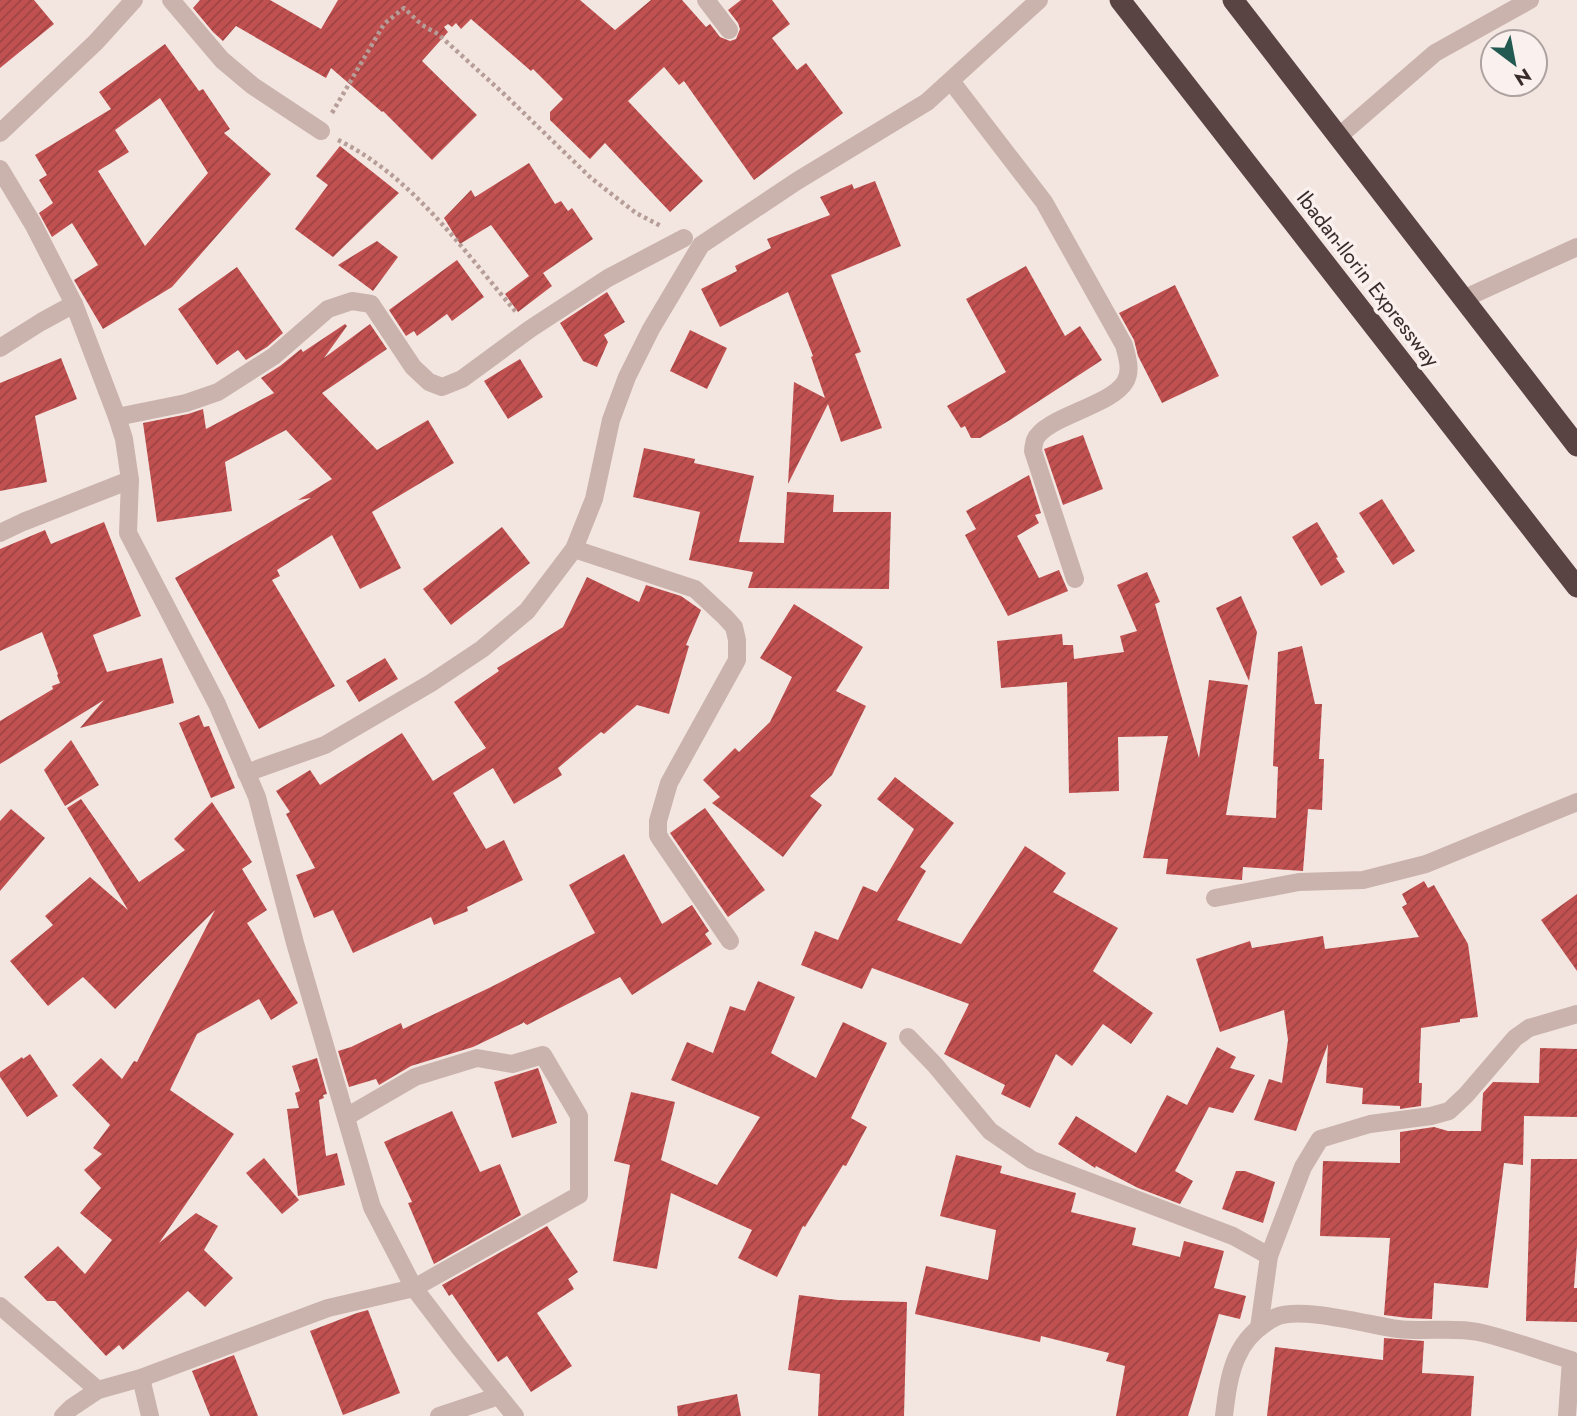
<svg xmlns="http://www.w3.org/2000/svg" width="1577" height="1416" font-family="Jost,sans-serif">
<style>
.building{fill:url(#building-hatch);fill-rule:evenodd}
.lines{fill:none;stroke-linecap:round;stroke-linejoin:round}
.path{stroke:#b69d97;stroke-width:4.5;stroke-dasharray:3.5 3.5;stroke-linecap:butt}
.minor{stroke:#cbb3ad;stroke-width:18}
.highway{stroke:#5a4443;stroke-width:21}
.labels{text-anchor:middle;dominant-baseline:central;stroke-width:7;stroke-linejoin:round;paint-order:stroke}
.street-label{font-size:21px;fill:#392c2b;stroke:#faf1ee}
</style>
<defs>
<pattern id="building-hatch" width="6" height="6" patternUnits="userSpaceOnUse" patternTransform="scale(1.75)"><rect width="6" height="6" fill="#c15151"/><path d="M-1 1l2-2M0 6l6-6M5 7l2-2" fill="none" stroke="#9e4343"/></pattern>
</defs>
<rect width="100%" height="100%" fill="#f3e6e1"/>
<g class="building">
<polygon points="0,0 34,0 54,24 0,68"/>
<polygon points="200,0 270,0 321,29 338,0 580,0 615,30 651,0 682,0 706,27 710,24 720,37 730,41 736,39 740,29 738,23 728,10 741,0 772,0 790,24 772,38 797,70 806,63 843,113 754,180 684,81 679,85 664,67 628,101 703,181 670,212 605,143 590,159 550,120 550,112 563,99 533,69 531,71 471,19 461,29 456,23 452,27 448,24 444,27 448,32 422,61 477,115 432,160 383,111 382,112 331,68 326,78 236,26 223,41 213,32 193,8"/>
<path d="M165,44L199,91L203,89L230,129L224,133L271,174L172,287L103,329L74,280L98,265L72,223L52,237L39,213L53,203L39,180L47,175L35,155L111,109L99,92ZM160,98L208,173L145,246L98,171L129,152L115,130Z"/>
<polygon points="340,146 399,193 333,257 295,229 328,185 316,176"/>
<polygon points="529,163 555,204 561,201 568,211 572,208 593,239 543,273 552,286 518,312 505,294 529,276 491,225 460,244 444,218 471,190 475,197"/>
<polygon points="875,181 901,246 831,275 861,352 855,354 882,428 841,442 828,404 788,484 794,382 825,398 811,357 813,356 788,292 720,327 701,289 737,271 735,266 771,248 767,239 830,215 820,197 852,184 854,189"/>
<polygon points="377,241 398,257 373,291 338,265"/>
<polygon points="457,260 484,297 452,321 447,314 417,336 414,331 406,336 389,310"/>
<polygon points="1026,266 1065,336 1080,326 1102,360 1010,420 980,438 971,438 965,426 961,428 947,406 1006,372 966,299"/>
<polygon points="237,267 283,333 267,347 246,360 238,350 217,365 178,309"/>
<polygon points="1175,285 1219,376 1162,403 1138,356 1134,340 1119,313"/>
<polygon points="607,292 625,322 604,335 608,342 597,367 583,361 560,323"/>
<polygon points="345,324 347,326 324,358 370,324 387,349 322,393 377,450 428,420 454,463 372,512 401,568 360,589 332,535 277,570 280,576 272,580 335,686 259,729 175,578 311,498 298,500 332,479 286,430 225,462 232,511 157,522 143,423 188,414 203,409 206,429 274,393 261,378 280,366 301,349 303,352"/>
<polygon points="690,330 727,348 707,389 670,371"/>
<polygon points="61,358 77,399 35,416 47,482 0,491 0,383"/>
<polygon points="520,359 543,397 508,419 484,381"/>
<polygon points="1083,435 1103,489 1063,505 1044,449"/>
<polygon points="644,448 695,459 694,463 754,476 739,542 784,543 787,492 834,495 833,512 891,512 889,589 748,588 753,572 689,560 700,512 633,497"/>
<polygon points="1029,475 1041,513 1035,515 1039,523 1017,536 1039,578 1059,570 1068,591 1008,616 965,535 976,529 966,511"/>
<polygon points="1382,499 1415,551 1393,565 1359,513"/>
<polygon points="104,522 141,616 93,635 107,672 162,658 174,703 80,728 104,700 0,764 0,721 53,689 52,686 60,683 57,675 58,674 42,632 0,651 0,549 45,530 51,544"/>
<polygon points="1317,522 1338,557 1336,558 1345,572 1321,586 1292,537"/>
<polygon points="502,527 530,563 451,625 423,589"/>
<polygon points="1147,572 1160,602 1155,604 1199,758 1209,680 1248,685 1226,815 1276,818 1278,767 1273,766 1278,652 1302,646 1315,704 1322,704 1319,759 1324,759 1322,810 1308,809 1303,871 1243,867 1242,880 1166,874 1168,859 1143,858 1168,736 1118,737 1119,791 1069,793 1067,682 1001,688 997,641 1062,634 1063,645 1073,645 1074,659 1124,652 1120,636 1137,631 1117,585"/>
<polygon points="587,577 639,602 646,585 681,596 701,610 686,645 689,646 669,714 637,705 604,734 601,732 558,768 562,775 514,804 493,768 453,793 486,849 504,840 523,880 467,907 468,911 434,925 431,917 353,953 333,910 314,918 296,875 315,868 286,814 290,812 276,791 310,770 320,785 402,733 433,781 486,748 454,702 499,671 497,668 563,627"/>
<polygon points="1241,596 1257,632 1249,681 1216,608"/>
<polygon points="794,604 863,647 836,691 866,706 832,775 810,796 822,805 783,857 712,803 720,797 703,780 735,748 739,752 770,722 792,677 760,658"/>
<polygon points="385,658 398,679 359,702 346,681"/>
<polygon points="199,715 204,727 209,726 235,788 211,798 179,723"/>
<polygon points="71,740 99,785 65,806 44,770"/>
<polygon points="895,777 954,823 920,867 926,871 897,920 961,944 1025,846 1066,873 1053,892 1118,928 1093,971 1153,1013 1131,1044 1103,1024 1072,1066 1056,1054 1030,1108 1001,1094 1005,1085 944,1054 969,1004 872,968 862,989 801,965 815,931 838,940 863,886 877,892 914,829 877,799"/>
<polygon points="81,799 139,882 185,850 174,839 212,802 252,862 242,869 267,910 247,923 298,1003 271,1020 259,999 197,1034 170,1090 234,1134 159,1243 196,1213 218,1226 204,1250 233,1278 205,1307 188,1291 123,1350 119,1345 106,1356 55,1301 47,1301 24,1277 58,1246 85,1274 112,1240 80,1213 101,1188 84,1170 102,1154 93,1148 110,1125 72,1085 101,1058 122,1079 134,1061 137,1062 215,910 115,1009 83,977 48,1006 10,961 53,925 45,916 90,877 128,910 67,808"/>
<polygon points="705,808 765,890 728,917 670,833"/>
<polygon points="11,809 45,838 0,891 0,821"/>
<polygon points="624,854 662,924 692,905 709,931 705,934 712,944 632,995 620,977 527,1025 523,1022 523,1023 473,1047 411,1066 379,1085 376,1079 349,1087 338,1051 351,1047 401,1023 403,1029 491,987 595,933 569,885"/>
<polygon points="1424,881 1428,888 1434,885 1468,944 1478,1017 1460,1019 1460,1022 1421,1028 1419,1083 1422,1083 1421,1106 1400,1109 1400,1106 1362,1104 1363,1088 1326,1083 1328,1044 1296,1131 1254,1120 1269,1079 1282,1083 1288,1040 1284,1010 1220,1032 1196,959 1250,941 1252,948 1323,936 1325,949 1419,937 1402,907 1407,904 1402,894"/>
<polygon points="1577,894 1577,971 1541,920"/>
<polygon points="758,981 795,997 771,1053 816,1078 843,1022 887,1043 851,1118 867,1127 846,1166 843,1165 805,1227 803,1226 777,1277 738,1258 752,1230 671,1193 657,1269 613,1261 630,1165 614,1161 631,1092 675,1102 661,1160 717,1185 760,1117 671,1080 687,1042 713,1053 730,1006 745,1011"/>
<polygon points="1217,1047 1236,1057 1230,1068 1255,1075 1233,1113 1209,1107 1175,1171 1193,1181 1180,1204 1138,1188 1096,1166 1095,1168 1058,1144 1076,1116 1136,1153 1167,1095 1187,1105"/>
<polygon points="1540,1048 1577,1049 1577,1117 1524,1116 1523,1165 1504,1163 1488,1288 1434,1283 1432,1319 1408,1318 1384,1315 1390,1238 1320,1236 1323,1161 1400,1163 1400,1132 1434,1127 1448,1131 1481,1131 1483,1093 1493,1082 1539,1083"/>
<polygon points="30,1054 58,1096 27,1117 0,1077 0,1072 22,1057 23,1059"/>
<polygon points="317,1058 327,1094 323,1095 324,1098 319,1100 326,1156 337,1153 345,1185 298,1196 287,1109 299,1108 295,1093 300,1091 292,1066"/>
<polygon points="538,1068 557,1123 512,1138 494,1082"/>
<polygon points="452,1111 480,1172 500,1164 521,1215 434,1264 408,1203 412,1202 384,1142"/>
<polygon points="956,1155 1002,1166 1000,1173 1076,1193 1071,1212 1136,1228 1132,1245 1180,1257 1184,1241 1224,1251 1214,1288 1246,1296 1240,1319 1219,1314 1188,1416 1116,1416 1125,1366 1106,1361 1109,1353 1041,1336 1040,1342 915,1314 926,1266 988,1280 996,1230 940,1216"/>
<polygon points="264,1158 299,1200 282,1214 246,1173"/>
<polygon points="1531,1159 1577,1159 1577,1246 1574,1288 1577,1288 1577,1322 1526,1321"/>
<polygon points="1236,1171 1245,1171 1275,1182 1263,1223 1222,1209"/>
<polygon points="547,1226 578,1272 568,1279 574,1289 537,1313 572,1366 531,1392 507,1356 498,1362 452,1294 449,1296 442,1285"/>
<polygon points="799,1295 838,1300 907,1302 904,1416 818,1416 820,1374 788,1370"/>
<polygon points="368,1310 400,1393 343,1415 310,1331 357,1313"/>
<polygon points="1384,1338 1424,1341 1422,1373 1474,1376 1471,1416 1267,1416 1275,1347 1383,1360"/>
<polygon points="234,1355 258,1416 210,1416 192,1371"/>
<polygon points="737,1394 741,1416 678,1416 677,1406"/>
</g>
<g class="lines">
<g class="path">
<polyline points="332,113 384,24 404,8 422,25 438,34 504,94 591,178 636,213 661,226"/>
<path d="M338,140C413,177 463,250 516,312"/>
</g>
<g class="minor">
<polyline points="171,0 222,60 253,86 321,131"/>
<polyline points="706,0 729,30"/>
<path d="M951,81L1044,202L1124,345C1127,356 1132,371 1125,382C1111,406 1044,417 1035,440C1034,444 1033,447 1033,451L1075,579"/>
<polyline points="0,133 96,42 134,0"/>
<polyline points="1338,137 1435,53 1530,0"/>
<polyline points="0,169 33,224 74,304 117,417 124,439 130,480 128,533 217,704 257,797 295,943 372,1207 414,1288 459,1347 515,1416"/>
<polyline points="1463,299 1577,247"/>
<polyline points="0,348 41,322 74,304"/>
<polyline points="117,417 186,403 218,392 274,356 328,309 352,301 371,304 413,367 429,382 442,387 462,379 530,329 608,278 684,238"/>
<polyline points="0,533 23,522 130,480"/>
<polyline points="574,549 695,589 725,617 734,627 737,640 737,660 669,783 658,821 658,835 661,840 730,941"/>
<polyline points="246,773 325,745 431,683 482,649 527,611 574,549 594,499 611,420 627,377 651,329 701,245 797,181 927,102 1039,0"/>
<polyline points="1215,898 1299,882 1363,880 1426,864 1577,802"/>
<polyline points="908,1037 935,1065 990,1131 1032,1160 1233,1236 1269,1256"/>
<polyline points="0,1306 98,1390"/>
<polyline points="1259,1328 1269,1256 1303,1167 1320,1139 1370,1124 1431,1116 1449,1111 1466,1095 1515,1038 1529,1028 1577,1014"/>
<polyline points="141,1378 150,1416"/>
<polyline points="63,1416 71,1408 98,1390 141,1378 328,1308 414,1288 579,1195 579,1116 543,1055 512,1064 477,1058 415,1077 346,1117"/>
<polyline points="439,1416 499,1396"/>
<path d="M1224,1416C1229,1374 1234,1338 1276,1317C1301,1306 1369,1325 1398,1329C1423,1332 1454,1327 1478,1332C1510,1339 1540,1351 1571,1360L1567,1416"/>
</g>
<g class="highway">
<polyline points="1120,0 1577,587"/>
<polyline points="1233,0 1577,446"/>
</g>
</g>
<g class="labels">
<g class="street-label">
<text transform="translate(1368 279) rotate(52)">Ibadan-Ilorin Expressway</text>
</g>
</g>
<g transform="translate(1514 63) rotate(148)"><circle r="33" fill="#faf1ee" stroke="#ada2a0" stroke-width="2"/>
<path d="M0-5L12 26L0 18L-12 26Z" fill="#225950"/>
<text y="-10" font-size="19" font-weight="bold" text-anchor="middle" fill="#392c2b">N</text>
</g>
</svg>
